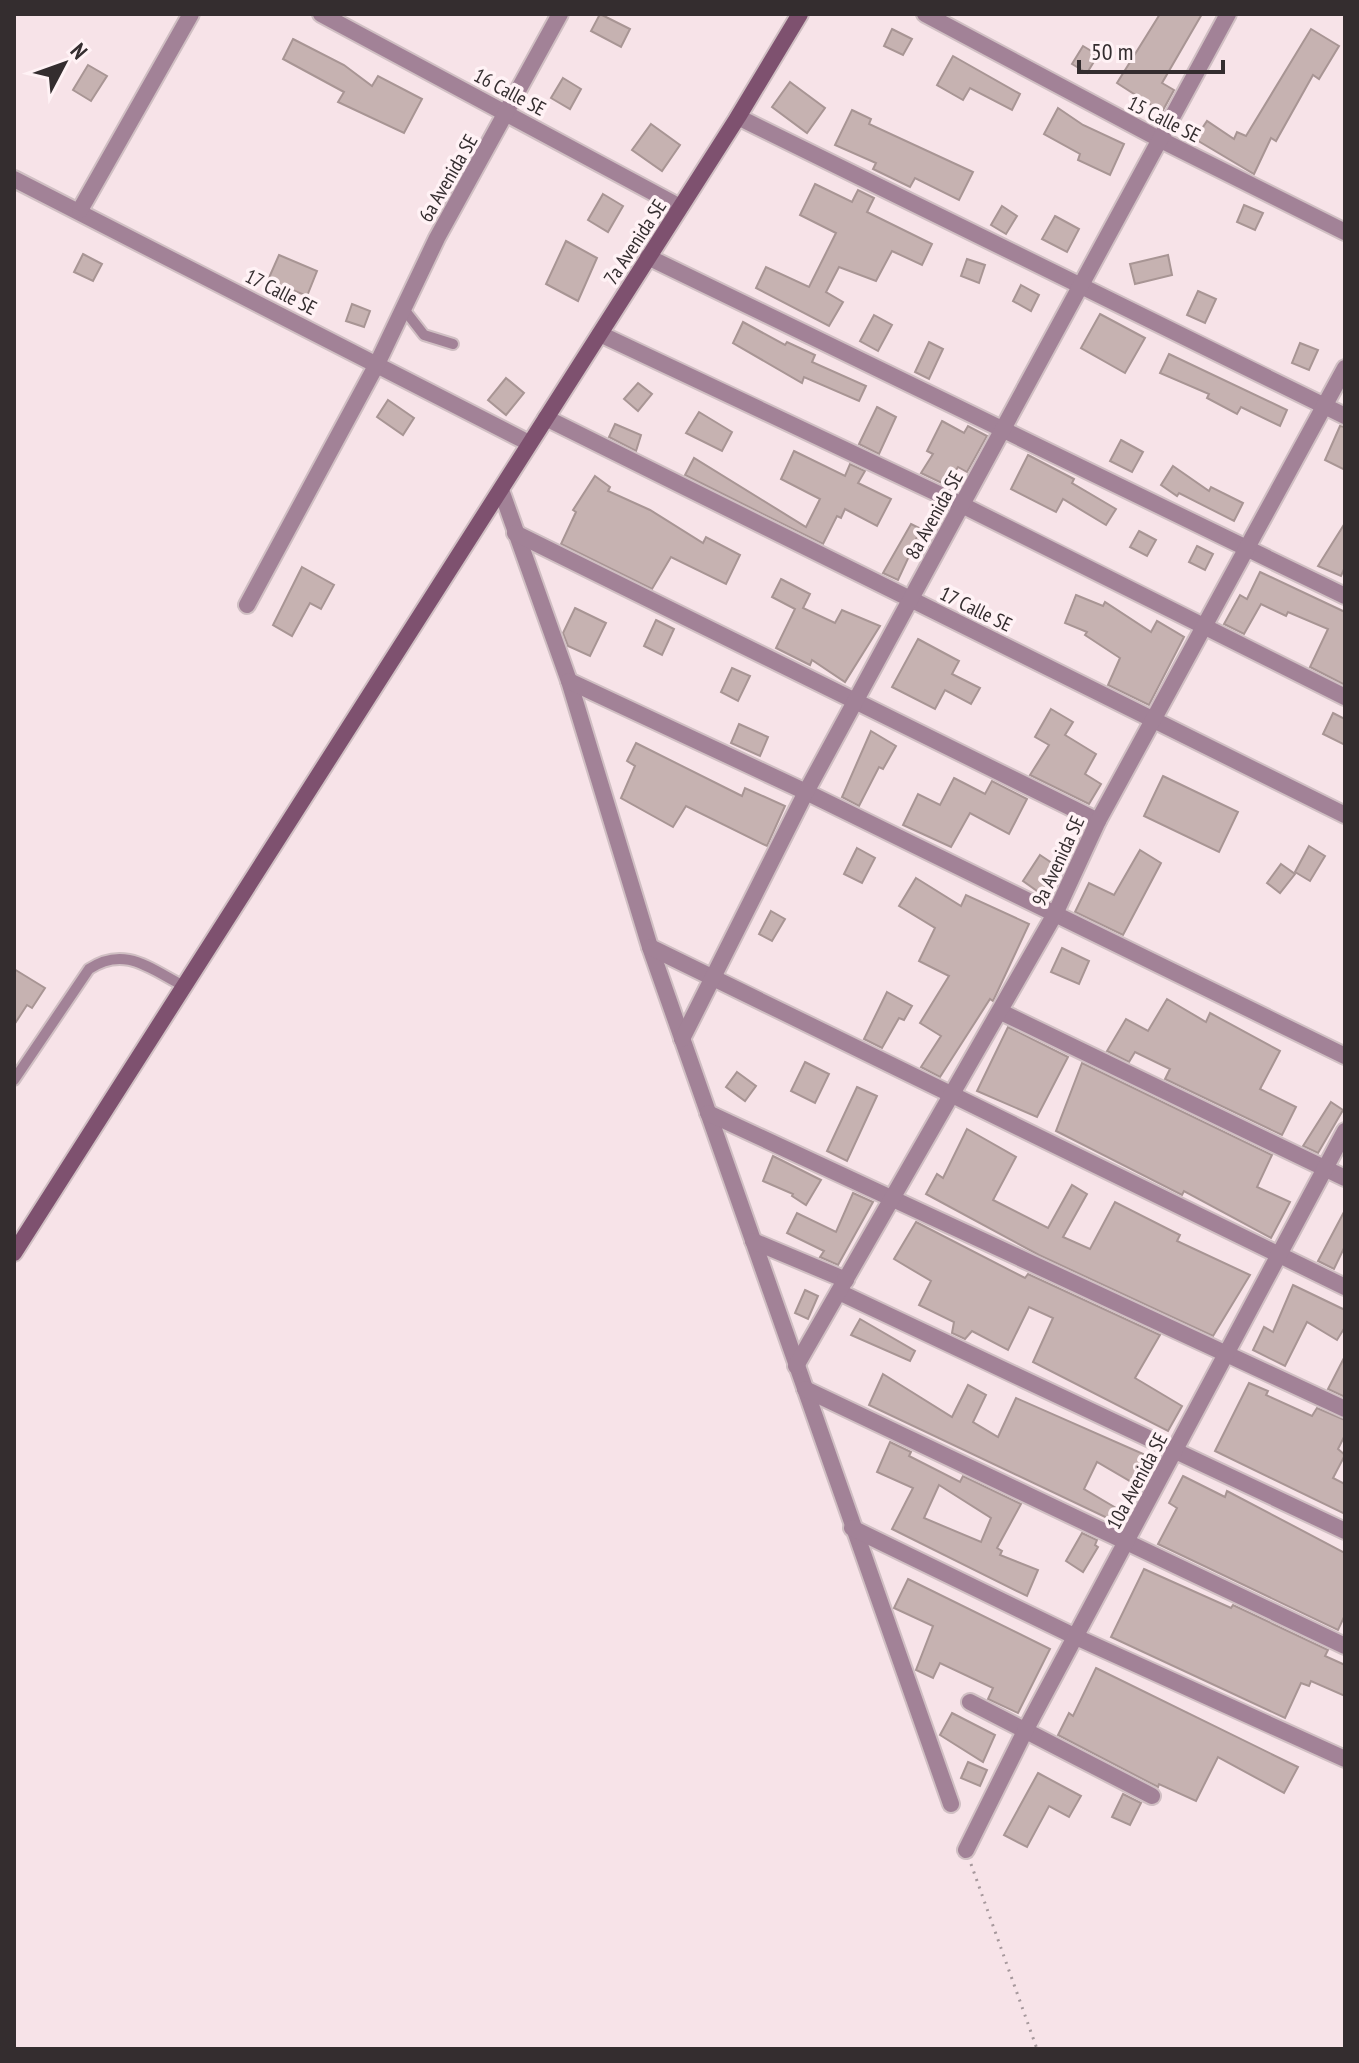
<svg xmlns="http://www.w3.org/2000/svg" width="1359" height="2063" font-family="'PT Sans Narrow',sans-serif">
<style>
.building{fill:#c6b2b1;stroke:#a89594;stroke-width:2;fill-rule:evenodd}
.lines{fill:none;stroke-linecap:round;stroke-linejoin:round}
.lane-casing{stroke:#d0bfc3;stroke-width:14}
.street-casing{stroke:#d0bfc3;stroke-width:20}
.secondary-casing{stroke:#d0bfc3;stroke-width:20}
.path{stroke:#a6989c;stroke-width:3;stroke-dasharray:2 6;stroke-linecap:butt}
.lane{stroke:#a28297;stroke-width:10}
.street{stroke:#a28297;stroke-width:16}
.secondary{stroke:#7e516f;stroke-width:16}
.labels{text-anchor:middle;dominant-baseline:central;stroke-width:7;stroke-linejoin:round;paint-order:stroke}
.street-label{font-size:20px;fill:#342d2f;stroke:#fff2f5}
</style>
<rect width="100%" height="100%" fill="#f7e3e8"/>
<g class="building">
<polygon points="600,14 630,29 621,47 591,31"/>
<polygon points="1160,14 1202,14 1162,83 1174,90 1162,112 1117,83"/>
<polygon points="892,29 912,39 903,55 884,46"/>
<polygon points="1311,29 1339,46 1319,79 1313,75 1276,141 1271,138 1254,174 1195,139 1207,121 1234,139 1237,132 1246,136"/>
<polygon points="293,39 344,65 372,86 378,76 422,99 404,133 338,102 344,92 283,59"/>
<polygon points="1083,46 1098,55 1087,73 1072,64"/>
<polygon points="953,56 1020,94 1012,110 970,88 963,100 937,85"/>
<polygon points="88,65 107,76 91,101 73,90"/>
<polygon points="563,78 581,89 570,109 551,98"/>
<polygon points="790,82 825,108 807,133 772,107"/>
<polygon points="1058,108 1083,125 1124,144 1110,175 1078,160 1080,154 1044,134"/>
<polygon points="852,110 871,119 869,124 973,172 959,200 915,178 910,187 873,169 876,163 835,145"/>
<polygon points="651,124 680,145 662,171 632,150"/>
<polygon points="815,184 852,202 858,190 874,198 867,212 932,244 922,265 892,251 876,281 839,267 826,292 843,302 829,326 756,288 766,267 809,287 836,233 800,215"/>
<polygon points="603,194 623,206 608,232 588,220"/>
<polygon points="1244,205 1263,213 1255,230 1237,222"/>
<polygon points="1002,206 1017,216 1006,234 991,225"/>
<polygon points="1055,216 1079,229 1067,252 1042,239"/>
<polygon points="566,241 597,258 578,301 546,284"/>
<polygon points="83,254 102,264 93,281 74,272"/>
<polygon points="279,255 317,271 307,296 268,280"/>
<polygon points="1168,255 1172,275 1135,284 1130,264"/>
<polygon points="967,259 985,265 979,283 961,276"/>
<polygon points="1021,285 1039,295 1031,311 1013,301"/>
<polygon points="1198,291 1216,299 1205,323 1187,315"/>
<polygon points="352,304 370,311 364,327 346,321"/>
<polygon points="1100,314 1145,338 1125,373 1081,348"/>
<polygon points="874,315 892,325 878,351 860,341"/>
<polygon points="743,322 785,345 787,342 815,355 812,362 866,386 859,401 804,377 802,383 733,343"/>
<polygon points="929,342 943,349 929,379 915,372"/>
<polygon points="1300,343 1318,350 1309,370 1292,363"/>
<polygon points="1169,354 1287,410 1280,426 1241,407 1237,414 1207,398 1209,394 1160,373"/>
<polygon points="506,378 524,393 506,415 488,400"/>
<polygon points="638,383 652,394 638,411 624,399"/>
<polygon points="388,400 414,418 403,435 377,417"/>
<polygon points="877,407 896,417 879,454 859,444"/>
<polygon points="699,412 732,432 722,451 686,433"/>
<polygon points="942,421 964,433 968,426 987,436 967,472 958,467 946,485 921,473 933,454 927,451"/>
<polygon points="615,424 641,435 636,451 609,437"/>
<polygon points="1340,426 1345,427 1345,470 1325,460"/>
<polygon points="1121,440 1143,452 1132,472 1110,461"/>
<polygon points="794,451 845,476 850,464 865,471 858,483 891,499 877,526 845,509 841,518 837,516 823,544 685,475 694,458 806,527 820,499 781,479"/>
<polygon points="1028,455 1074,479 1072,483 1116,509 1106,525 1063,499 1056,512 1011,489"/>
<polygon points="1173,466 1209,491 1211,487 1243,503 1234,521 1179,493 1177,496 1161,485"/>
<polygon points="595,476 610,487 608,491 650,510 703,543 706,537 740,555 726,584 671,557 652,589 561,544 576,512 573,510"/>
<polygon points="1345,523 1345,567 1341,576 1318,566"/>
<polygon points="911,524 921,529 916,539 925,544 918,558 910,554 898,580 883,573"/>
<polygon points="1139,531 1156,540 1147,556 1130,547"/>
<polygon points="1197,546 1213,554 1205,570 1189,562"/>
<polygon points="302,567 334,585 321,609 310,603 292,636 273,625"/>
<polygon points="1260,572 1345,612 1345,685 1310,667 1328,629 1288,612 1286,616 1261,604 1244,634 1224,624 1240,595 1247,599"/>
<polygon points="781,579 810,594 803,608 835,623 842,610 880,626 845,682 812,660 810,665 776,648 795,609 772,597"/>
<polygon points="1076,595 1103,606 1105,602 1151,632 1157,621 1184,637 1149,705 1108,685 1120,658 1085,635 1087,632 1065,623"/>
<polygon points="575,608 606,623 590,656 568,646 563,633"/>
<polygon points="656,620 674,629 662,655 644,646"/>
<polygon points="918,639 959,661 952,674 980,688 971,704 945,690 935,709 892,687"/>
<polygon points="732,668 750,676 738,701 721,692"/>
<polygon points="1051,709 1073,722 1065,735 1096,754 1085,774 1101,784 1089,804 1030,775 1049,745 1035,737"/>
<polygon points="1333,713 1345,719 1345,745 1323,734"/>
<polygon points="739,724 768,737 760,756 731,743"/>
<polygon points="871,731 896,746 883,769 879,767 859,806 842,797"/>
<polygon points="636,743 742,796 745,788 785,806 767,846 686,806 673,827 621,798 635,766 627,761"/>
<polygon points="1163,776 1238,812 1219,852 1144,816"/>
<polygon points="954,778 985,794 992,781 1027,799 1009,834 970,813 951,847 903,825 918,794 940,805"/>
<polygon points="1309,846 1325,856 1310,881 1295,872"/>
<polygon points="857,848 875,858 862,883 844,874"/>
<polygon points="1140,850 1161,863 1123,935 1075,912 1089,883 1114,895"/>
<polygon points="1040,855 1058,867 1040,893 1023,881"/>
<polygon points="1281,864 1295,874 1280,893 1267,883"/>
<polygon points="916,878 961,906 966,895 1029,924 993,1001 990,999 940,1077 921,1067 941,1036 920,1023 949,976 919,961 935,928 899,906"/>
<polygon points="771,911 785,919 772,941 759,934"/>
<polygon points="1062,948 1089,961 1079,984 1051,972"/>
<polygon points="14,969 45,988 32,1008 27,1005 14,1025"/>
<polygon points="887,992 912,1006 904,1020 899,1018 882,1048 864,1039"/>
<polygon points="1167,999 1206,1022 1210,1013 1280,1051 1260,1089 1296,1107 1282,1135 1165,1079 1170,1069 1135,1052 1129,1062 1107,1051 1126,1019 1148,1031"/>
<polygon points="1008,1027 1068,1057 1037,1117 977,1091"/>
<polygon points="805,1062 829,1074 815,1103 791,1091"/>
<polygon points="1082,1063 1272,1155 1257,1187 1290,1202 1271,1238 1184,1191 1182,1195 1056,1131"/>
<polygon points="737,1072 756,1086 745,1101 726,1087"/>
<polygon points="857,1087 877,1096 847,1161 827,1151"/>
<polygon points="1331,1102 1343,1110 1318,1153 1303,1146"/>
<polygon points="967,1129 1016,1157 993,1200 1048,1228 1072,1185 1087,1194 1063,1237 1090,1249 1115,1202 1180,1235 1177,1241 1250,1275 1213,1336 1039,1255 926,1194 937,1174 943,1178"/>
<polygon points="773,1156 821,1180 806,1205 792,1196 793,1194 763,1181"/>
<polygon points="853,1193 873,1202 838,1265 820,1257 824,1251 787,1233 797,1213 836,1232"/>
<polygon points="1345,1210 1345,1246 1334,1269 1318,1261"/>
<polygon points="916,1222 1025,1278 1028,1274 1160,1335 1135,1378 1182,1406 1168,1431 1033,1362 1053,1318 1029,1307 1008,1350 972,1331 965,1339 952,1333 954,1322 919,1305 931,1281 894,1259"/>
<polygon points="1293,1285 1345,1310 1345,1327 1337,1340 1307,1322 1285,1366 1253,1350 1264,1327 1273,1332"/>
<polygon points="805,1290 818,1296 808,1319 795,1313"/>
<polygon points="860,1319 915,1351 910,1361 851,1335"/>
<polygon points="1345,1356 1345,1397 1328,1389"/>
<polygon points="883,1374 952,1417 968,1385 986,1395 973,1422 998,1437 1016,1398 1150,1457 1135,1484 1097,1462 1084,1489 1128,1515 1122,1525 869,1405"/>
<polygon points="1249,1383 1268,1391 1266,1395 1312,1416 1317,1408 1345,1420 1345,1435 1338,1449 1345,1455 1333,1478 1345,1484 1345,1514 1215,1451"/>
<path d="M890,1442L911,1452L909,1456L960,1482L963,1476L1021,1504L997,1548L1002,1551L1000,1555L1038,1570L1027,1596L892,1529L913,1488L877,1472ZM939,1485L991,1518L981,1542L924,1518Z"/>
<polygon points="1183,1476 1225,1497 1227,1491 1345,1553 1345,1615 1338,1630 1158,1544 1177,1508 1169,1503"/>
<polygon points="1082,1533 1097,1540 1095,1545 1098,1547 1083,1572 1066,1561"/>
<polygon points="1144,1569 1231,1608 1233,1605 1328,1650 1325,1656 1345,1665 1345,1696 1311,1681 1309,1686 1301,1683 1285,1718 1111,1637"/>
<polygon points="908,1579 1050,1649 1018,1713 988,1699 993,1688 940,1663 933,1678 916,1670 933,1626 894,1608"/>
<polygon points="1096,1668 1298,1767 1284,1793 1218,1757 1196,1801 1159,1784 1158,1787 1058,1735 1069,1713 1073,1716"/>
<polygon points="952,1713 995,1735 983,1762 940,1735"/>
<polygon points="968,1762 987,1770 980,1786 961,1778"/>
<polygon points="1038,1773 1081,1796 1069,1817 1049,1806 1027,1847 1004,1835"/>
<polygon points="1123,1794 1141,1803 1130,1825 1112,1817"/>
</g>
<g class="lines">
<defs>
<g id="lane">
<polyline points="403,308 424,335 453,344"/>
<path d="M14,1080L89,969C125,945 150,969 184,986"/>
</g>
<g id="street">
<polyline points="321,14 680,207"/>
<polyline points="925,14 1161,140 1345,232"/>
<polyline points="738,117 1345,416"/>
<polyline points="14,179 529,443"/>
<polyline points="80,210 191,14"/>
<polyline points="648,257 1345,596"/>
<polyline points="600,334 962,505 1345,697"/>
<polyline points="546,418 1345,815"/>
<polyline points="501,490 569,681 650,947 951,1804"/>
<polyline points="515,533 1098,821"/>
<polyline points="247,605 377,364 437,238 560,14"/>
<polyline points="569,681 806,792 1345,1056"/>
<polyline points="650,947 1345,1287"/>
<polyline points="1001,1012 1345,1178"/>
<polyline points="682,1039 806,792 1228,14"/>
<polyline points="708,1113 1345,1409"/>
<polyline points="753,1241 846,1280"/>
<polyline points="839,1292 1345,1531"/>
<polyline points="796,1366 1055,914 1098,821 1345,368"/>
<polyline points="805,1389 1345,1646"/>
<polyline points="852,1528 1076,1637 1345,1759"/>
<polyline points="970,1702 1152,1796"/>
<polyline points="966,1850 1026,1729 1345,1131"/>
</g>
<polyline id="secondary" points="14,1253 738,117 800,14"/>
</defs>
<use href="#lane" class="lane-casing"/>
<use href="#street" class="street-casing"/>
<use href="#secondary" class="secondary-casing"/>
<polyline class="path" points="971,1864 1037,2049"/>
<use href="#lane" class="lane"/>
<use href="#street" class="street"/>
<use href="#secondary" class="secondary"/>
</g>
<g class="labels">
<g class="street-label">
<text transform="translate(510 92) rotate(28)">16 Calle SE</text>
<text transform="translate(1164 119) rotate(27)">15 Calle SE</text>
<text transform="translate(448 178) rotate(-60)">6a Avenida SE</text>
<text transform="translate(635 242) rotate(-57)">7a Avenida SE</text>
<text transform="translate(281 292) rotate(27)">17 Calle SE</text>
<text transform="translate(934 515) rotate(-61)">8a Avenida SE</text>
<text transform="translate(976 609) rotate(26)">17 Calle SE</text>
<text transform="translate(1058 861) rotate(-65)">9a Avenida SE</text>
<text transform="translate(1137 1481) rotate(-62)">10a Avenida SE</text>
</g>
</g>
<rect width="1359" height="2063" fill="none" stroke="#342d2f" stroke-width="32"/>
<g transform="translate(64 64) rotate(49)" stroke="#fff2f5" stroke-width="6" paint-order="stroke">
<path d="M0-6L14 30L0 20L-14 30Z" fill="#342d2f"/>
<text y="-12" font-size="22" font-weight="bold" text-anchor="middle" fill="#342d2f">N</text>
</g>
<path d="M1079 60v12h144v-12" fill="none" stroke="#342d2f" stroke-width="4"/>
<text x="1091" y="60" font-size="24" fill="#342d2f" stroke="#fff2f5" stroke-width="6" paint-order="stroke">50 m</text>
</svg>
